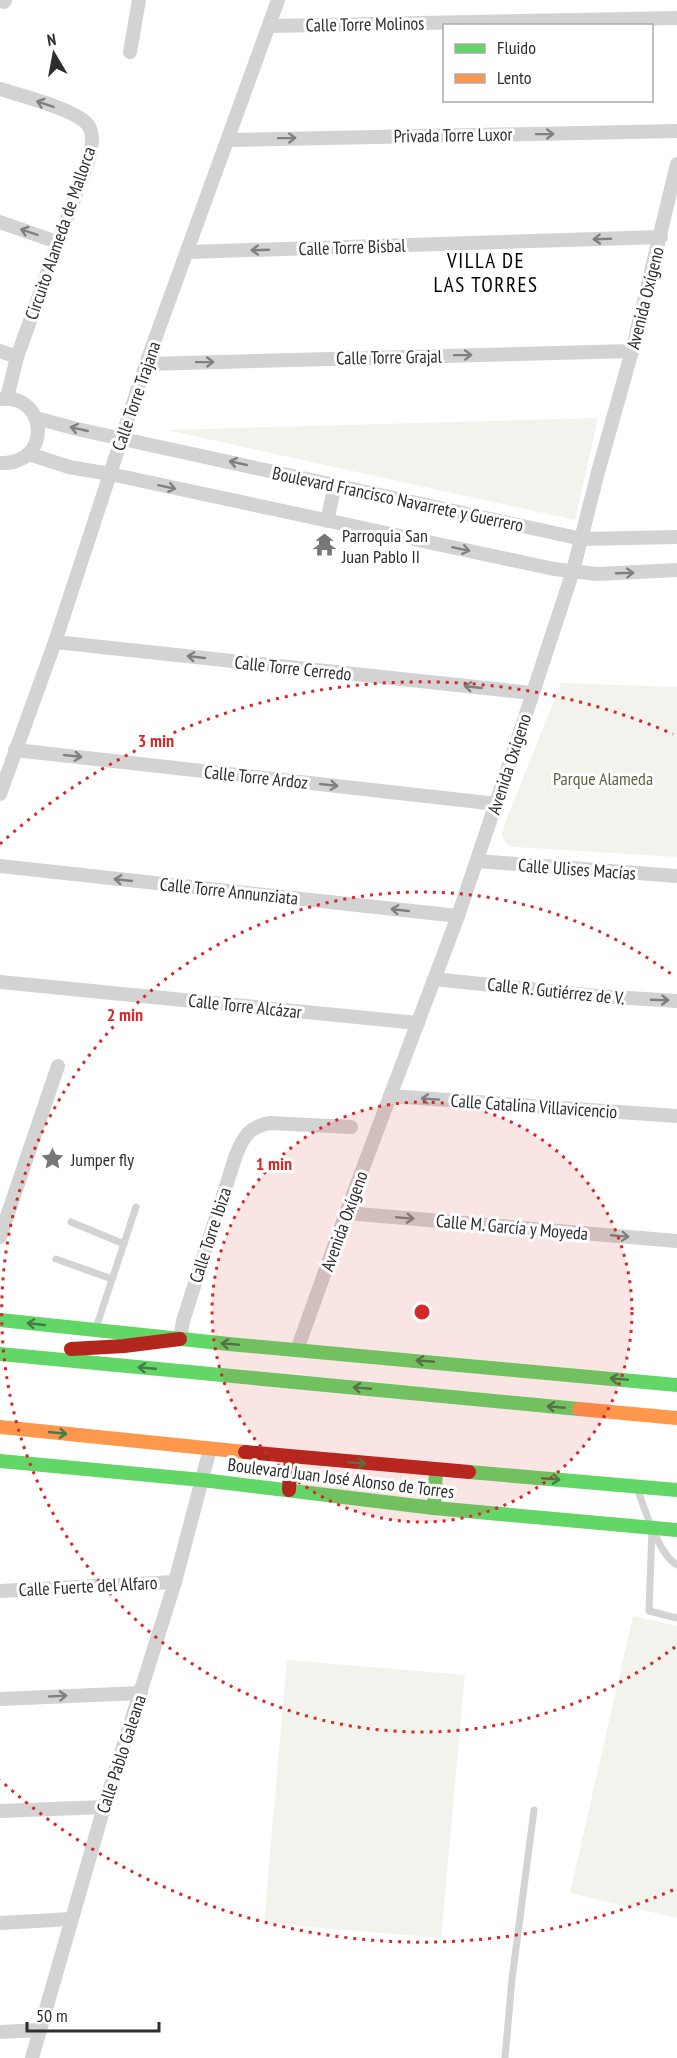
<svg xmlns="http://www.w3.org/2000/svg" width="677" height="2058" font-family="'PT Sans Narrow',sans-serif">
<style>
.green{fill:#f1f3ec}
.lines{fill:none;stroke-linecap:round;stroke-linejoin:round}
.lane{stroke:#d3d3d3;stroke-width:7}
.street{stroke:#d3d3d3;stroke-width:14}
.fast{stroke:#63d668;stroke-width:14}
.slow{stroke:#ff974d;stroke-width:14}
.jam{stroke:#b3261e;stroke-width:14}
.oneway{stroke:#808080}
.oneway2{stroke:#467a48}
.ring{fill:none;stroke:#d62828;stroke-width:3;stroke-dasharray:3 6}
.labels{text-anchor:middle;dominant-baseline:central;stroke-width:6;stroke-linejoin:round;paint-order:stroke}
.street-label{font-size:18px;fill:#2e2e2e;stroke:#fff}
.poi-label{font-size:18px;fill:#2e2e2e;stroke:#fff;text-anchor:start}
.park-label{font-size:18px;fill:#57663e;stroke:#fff}
.quarter-label{font-size:21px;letter-spacing:1.5px;fill:#000;stroke:#fff}
.centre{fill:#d62828;stroke:#fff;stroke-width:3}
.ring-label{font-size:18px;text-anchor:middle;font-weight:bold;fill:#d62828;stroke:#fff;stroke-width:6;stroke-linejoin:round;paint-order:stroke}
</style>
<rect width="100%" height="100%" fill="#fff"/>
<g class="green">
<polygon points="598,418 575,520 167,430"/>
<polygon points="561,683 677,687 677,857 515,847 506,844 502,835 505,823"/>
<polygon points="633,1616 677,1626 677,1918 570,1893"/>
<polygon points="287,1660 465,1675 441,1938 264,1923"/>
</g>
<g class="lines">
<g class="lane">
<polyline points="71,1222 124,1244"/>
<polyline points="56,1259 112,1279"/>
<polyline points="96,1328 136,1207"/>
<path d="M638,1491C645,1510 659,1555 677,1565"/>
<polyline points="652,1529 649,1611 677,1618"/>
<polyline points="505,2058 512,1979 534,1810"/>
</g>
<g class="street">
<polyline points="4,2 5,0"/>
<polyline points="270,26 677,18"/>
<polyline points="130,52 139,0"/>
<path d="M0,89C19,95 78,110 88,125C95,135 91,148 89,158L17,357L7,398"/>
<polyline points="229,140 677,131"/>
<polyline points="0,222 57,242"/>
<polyline points="188,252 661,237"/>
<polyline points="0,351 17,357"/>
<polyline points="146,364 632,351"/>
<path d="M0,399C48,393 53,465 0,463"/>
<polyline points="36,418 77,429 582,539 677,537"/>
<polyline points="29,454 69,467 110,474 554,569 597,574 677,570"/>
<polyline points="327,521 335,485"/>
<polyline points="55,642 532,693"/>
<polyline points="15,750 497,804"/>
<polyline points="0,794 55,642 146,364 278,0"/>
<polyline points="477,861 677,876"/>
<polyline points="0,866 458,916"/>
<polyline points="434,979 597,996 677,1001"/>
<polyline points="0,982 418,1023"/>
<polyline points="390,1096 677,1116"/>
<polyline points="346,1213 677,1241"/>
<polyline points="0,1237 58,1066"/>
<path d="M180,1339L183,1321L236,1155C243,1137 250,1126 270,1123L351,1127"/>
<polyline points="297,1350 346,1213 458,916 524,720 573,571 598,472 632,351 677,164"/>
<polyline points="0,1591 175,1582"/>
<polyline points="0,1699 141,1693"/>
<polyline points="0,1811 104,1807"/>
<polyline points="0,1923 71,1919"/>
<polyline points="0,2032 40,2030"/>
<polyline points="32,2058 104,1807 175,1582 210,1449"/>
</g>
<g class="fast">
<polyline points="0,1320 229,1344 677,1385"/>
<polyline points="0,1354 579,1409"/>
<polyline points="0,1461 202,1480 434,1508 677,1530"/>
<polyline points="469,1472 677,1490"/>
<polyline points="434,1508 436,1470"/>
</g>
<g class="slow">
<polyline points="579,1409 677,1418"/>
<polyline points="0,1427 245,1452"/>
</g>
<g class="jam">
<polyline points="71,1349 124,1346 180,1339"/>
<polyline points="245,1452 469,1472"/>
<polyline points="289,1490 291,1457"/>
</g>
</g>
<defs><path id="oneway-shaft" d="M-6 0H5M1.5-3L5.5 0L1.5 3" fill="none" stroke-width="1.6" stroke-linecap="round" stroke-linejoin="round" transform="scale(1.5)"/></defs>
<g class="oneway">
<use href="#oneway-shaft" transform="translate(45 104) rotate(-161)"/>
<use href="#oneway-shaft" transform="translate(545 134) rotate(-1)"/>
<use href="#oneway-shaft" transform="translate(287 138) rotate(-1)"/>
<use href="#oneway-shaft" transform="translate(29 232) rotate(-161)"/>
<use href="#oneway-shaft" transform="translate(602 239) rotate(178)"/>
<use href="#oneway-shaft" transform="translate(260 250) rotate(178)"/>
<use href="#oneway-shaft" transform="translate(463 355) rotate(-1)"/>
<use href="#oneway-shaft" transform="translate(205 362) rotate(-1)"/>
<use href="#oneway-shaft" transform="translate(79 429) rotate(-167)"/>
<use href="#oneway-shaft" transform="translate(238 463) rotate(-167)"/>
<use href="#oneway-shaft" transform="translate(167 487) rotate(12)"/>
<use href="#oneway-shaft" transform="translate(461 549) rotate(12)"/>
<use href="#oneway-shaft" transform="translate(625 573) rotate(-2)"/>
<use href="#oneway-shaft" transform="translate(196 657) rotate(-174)"/>
<use href="#oneway-shaft" transform="translate(473 687) rotate(-174)"/>
<use href="#oneway-shaft" transform="translate(73 756) rotate(6)"/>
<use href="#oneway-shaft" transform="translate(329 785) rotate(6)"/>
<use href="#oneway-shaft" transform="translate(123 880) rotate(-174)"/>
<use href="#oneway-shaft" transform="translate(400 910) rotate(-174)"/>
<use href="#oneway-shaft" transform="translate(660 1000) rotate(2)"/>
<use href="#oneway-shaft" transform="translate(430 1099) rotate(-176)"/>
<use href="#oneway-shaft" transform="translate(405 1218) rotate(5)"/>
<use href="#oneway-shaft" transform="translate(620 1236) rotate(5)"/>
<use href="#oneway-shaft" transform="translate(58 1696) rotate(-3)"/>
</g>
<g class="oneway2">
<use href="#oneway-shaft" transform="translate(36 1324) rotate(-174)"/>
<use href="#oneway-shaft" transform="translate(230 1344) rotate(-175)"/>
<use href="#oneway-shaft" transform="translate(425 1361) rotate(-175)"/>
<use href="#oneway-shaft" transform="translate(147 1368) rotate(-175)"/>
<use href="#oneway-shaft" transform="translate(619 1379) rotate(-175)"/>
<use href="#oneway-shaft" transform="translate(362 1388) rotate(-175)"/>
<use href="#oneway-shaft" transform="translate(556 1407) rotate(-175)"/>
<use href="#oneway-shaft" transform="translate(58 1433) rotate(6)"/>
<use href="#oneway-shaft" transform="translate(357 1463) rotate(5)"/>
<use href="#oneway-shaft" transform="translate(551 1479) rotate(5)"/>
</g>
<circle cx="422" cy="1312" r="210" fill="#d62828" fill-opacity=".12"/>
<g class="ring">
<circle cx="422" cy="1312" r="210"/>
<path d="M675 1647A420 420 0 1 1 675 977"/>
<path d="M673 1890A630 630 0 0 1 0 1780M0 844A630 630 0 0 1 673 734"/>
</g>
<defs>
<symbol id="temple-bare" viewBox="-9 -9 18 18"><path d="M0-6L5-2H3V0L6.5 2.5H4V6H1.5V3h-3V6H-4V2.5H-6.5L-3 0V-2H-5Z" fill="#777" stroke="#fff" stroke-width="2.5" paint-order="stroke"/></symbol>
<symbol id="sight-bare" viewBox="-9 -9 18 18"><path d="M0-6L1.8-2.2L6-1.7L2.9 1.2L3.7 5.4L0 3.3L-3.7 5.4L-2.9 1.2L-6-1.7L-1.8-2.2Z" fill="#777" stroke="#fff" stroke-width="2.5" paint-order="stroke"/></symbol>
</defs>
<g fill-rule="evenodd">
<use href="#temple-bare" x="308" y="528" width="33" height="33"/>
<use href="#sight-bare" x="36" y="1142" width="33" height="33"/>
</g>
<g class="labels">
<g class="street-label">
<text transform="translate(365 24) rotate(-1)">Calle Torre Molinos</text>
<text transform="translate(453 135) rotate(-1)">Privada Torre Luxor</text>
<text transform="translate(60 233) rotate(-71)">Circuito Alameda de Mallorca</text>
<text transform="translate(352 247) rotate(-2)">Calle Torre Bisbal</text>
<text transform="translate(645 298) rotate(-76)">Avenida Oxígeno</text>
<text transform="translate(389 357) rotate(-1)">Calle Torre Grajal</text>
<text transform="translate(136 396) rotate(-71)">Calle Torre Trajana</text>
<text transform="translate(398 499) rotate(12)">Boulevard Francisco Navarrete y Guerrero</text>
<text transform="translate(293 668) rotate(6)">Calle Torre Cerredo</text>
<text transform="translate(509 764) rotate(-72)">Avenida Oxígeno</text>
<text transform="translate(256 777) rotate(6)">Calle Torre Ardoz</text>
<text transform="translate(577 869) rotate(4)">Calle Ulises Macías</text>
<text transform="translate(229 891) rotate(6)">Calle Torre Annunziata</text>
<text transform="translate(556 991) rotate(6)">Calle R. Gutiérrez de V.</text>
<text transform="translate(245 1006) rotate(6)">Calle Torre Alcázar</text>
<text transform="translate(534 1106) rotate(4)">Calle Catalina Villavicencio</text>
<text transform="translate(344 1221) rotate(-70)">Avenida Oxígeno</text>
<text transform="translate(512 1227) rotate(5)">Calle M. García y Moyeda</text>
<text transform="translate(210 1235) rotate(-72)">Calle Torre Ibiza</text>
<text transform="translate(341 1478) rotate(7)">Boulevard Juan José Alonso de Torres</text>
<text transform="translate(88 1586) rotate(-3)">Calle Fuerte del Alfaro</text>
<text transform="translate(121 1754) rotate(-72)">Calle Pablo Galeana</text>
</g>
<g class="poi-label">
<text x="342" y="535">Parroquia San<tspan x="342" dy="21">Juan Pablo II</tspan></text>
<text x="71" y="1159">Jumper fly</text>
</g>
<g class="park-label">
<text x="603" y="778">Parque Alameda</text>
</g>
<g class="quarter-label">
<text x="486" y="260">VILLA DE<tspan x="486" dy="24">LAS TORRES</tspan></text>
</g>
</g>
<circle cx="422" cy="1312" r="9" class="centre"/>
<g class="ring-label">
<text x="156" y="747">3 min</text>
<text x="125" y="1021">2 min</text>
<text x="274" y="1170">1 min</text>
</g>
<rect x="443" y="24" width="210" height="78" fill="#ffffff" stroke="#ababab" stroke-width="1.5"/>
<rect x="455" y="44" width="30" height="9" fill="#63d668" stroke="#ababab" stroke-width="1.5"/>
<text x="497" y="54" font-size="18" fill="#2e2e2e">Fluido</text>
<rect x="455" y="74" width="30" height="9" fill="#ff974d" stroke="#ababab" stroke-width="1.5"/>
<text x="497" y="84" font-size="18" fill="#2e2e2e">Lento</text>
<g transform="translate(54 54) rotate(350)" stroke="#ffffff" stroke-width="4.5" paint-order="stroke">
<path d="M0-4.5L10 22L0 15L-10 22Z" fill="#2e2e2e"/>
<text y="-9" font-size="16" font-weight="bold" text-anchor="middle" fill="#2e2e2e">N</text>
</g>
<path d="M27 2022v9h132v-9" fill="none" stroke="#2e2e2e" stroke-width="3"/>
<text x="36" y="2022" font-size="18" fill="#2e2e2e" stroke="#ffffff" stroke-width="4.5" paint-order="stroke">50 m</text>
</svg>
